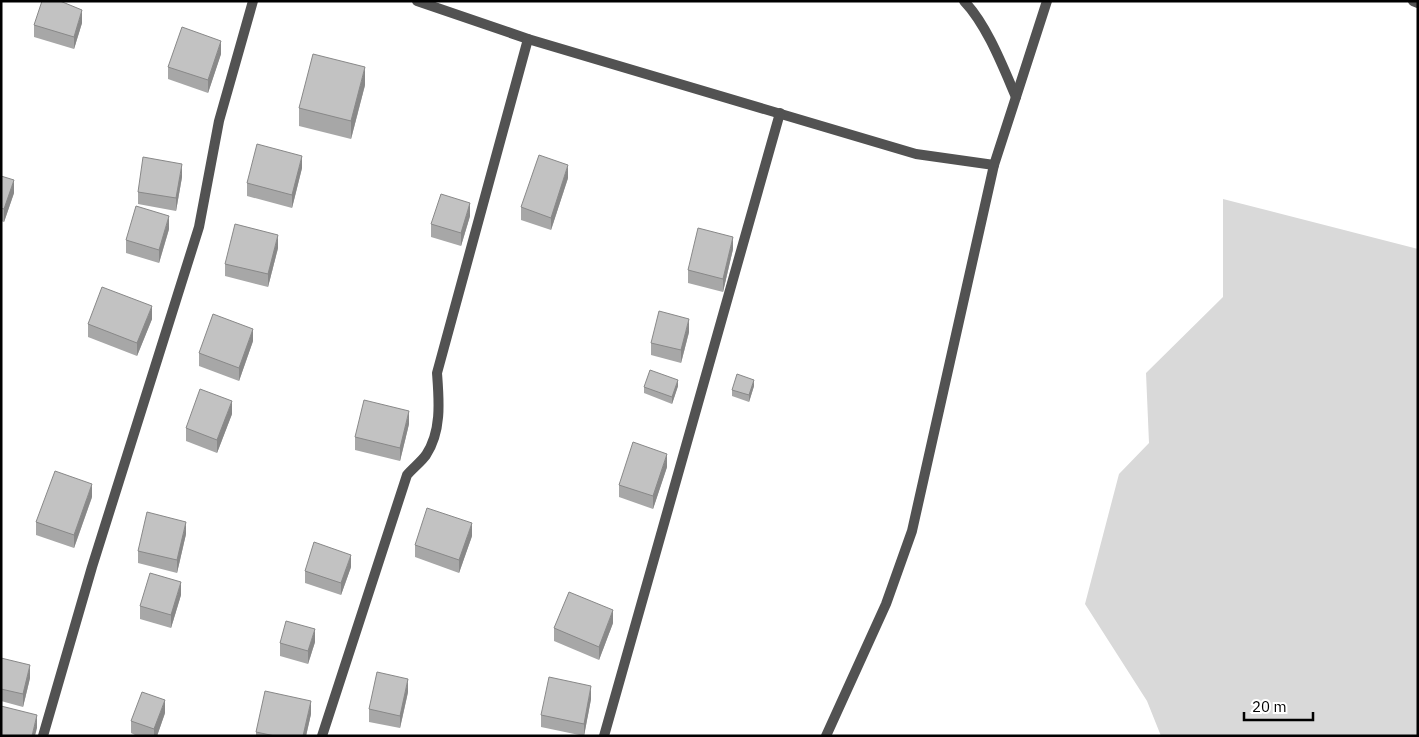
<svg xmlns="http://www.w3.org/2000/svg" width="1419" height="737" font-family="'IBM Plex Sans',sans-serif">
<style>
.green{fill:#d9d9d9}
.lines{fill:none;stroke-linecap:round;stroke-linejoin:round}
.street{stroke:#525252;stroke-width:10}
.wall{fill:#a7a7a7}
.shaded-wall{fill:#888}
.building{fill:#c2c2c2;stroke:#888}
</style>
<rect width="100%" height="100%" fill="#fff"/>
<polygon class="green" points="1223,199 1418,249 1418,736 1161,736 1147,701 1085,604 1119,474 1149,443 1146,373 1223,297"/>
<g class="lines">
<g class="street">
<polyline points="417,1 528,39 916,154 994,165"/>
<path d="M964,1C987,25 1003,67 1016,97"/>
<polyline points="1413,1 1418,3"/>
<polyline points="43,736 92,567 199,227 219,121 253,1"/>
<path d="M322,736L407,475C413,468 421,462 426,455C442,431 439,400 437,373L528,39"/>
<polyline points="604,736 780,113"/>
<polyline points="826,736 886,604 912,531 994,165 1047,1"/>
</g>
</g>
<g class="wall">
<polygon points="82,23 74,49 34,37 34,25"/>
<polygon points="221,54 208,93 168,79 168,67"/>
<polygon points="365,85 351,139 299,126 299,108"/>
<polygon points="302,168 292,208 247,196 247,183"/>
<polygon points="1,176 14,193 4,222 1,221"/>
<polygon points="182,177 176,211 138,204 138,192"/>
<polygon points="568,178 551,230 521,220 521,207"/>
<polygon points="470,216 461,246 431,237 431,224"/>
<polygon points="169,229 159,263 126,253 126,240"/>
<polygon points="278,248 268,287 225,276 225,264"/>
<polygon points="733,249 723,292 688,283 688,270"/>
<polygon points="152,319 137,356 88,337 88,324"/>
<polygon points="689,332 681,363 651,355 651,343"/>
<polygon points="253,341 239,381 199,366 199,353"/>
<polygon points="678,386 672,404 644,393 644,387"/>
<polygon points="754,386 749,402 732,396 732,390"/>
<polygon points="232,414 217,453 186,441 186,428"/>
<polygon points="409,424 400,461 355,450 355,437"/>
<polygon points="667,467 653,509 619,497 619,485"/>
<polygon points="92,497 74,548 36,535 36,522"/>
<polygon points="186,534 177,573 138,563 138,551"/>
<polygon points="472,536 459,573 415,557 415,545"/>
<polygon points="351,567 341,595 305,583 305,571"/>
<polygon points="181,595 171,628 140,619 140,606"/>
<polygon points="613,623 599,660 554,641 554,628"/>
<polygon points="315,642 308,664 280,656 280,643"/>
<polygon points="1,658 30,678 23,707 1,701"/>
<polygon points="408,692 400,728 369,722 369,709"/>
<polygon points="591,699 584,736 541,727 541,715"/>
<polygon points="165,713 157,736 137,736 131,733 131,721"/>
<polygon points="311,714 306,736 256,736 256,732"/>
</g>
<g class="shaded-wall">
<polygon points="82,10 82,23 74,49 74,37"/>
<polygon points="221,41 221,54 208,93 208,80"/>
<polygon points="365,67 365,85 351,139 351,121"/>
<polygon points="302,156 302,168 292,208 292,195"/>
<polygon points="182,164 182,177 176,211 176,198"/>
<polygon points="568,165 568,178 551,230 551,218"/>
<polygon points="14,180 14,193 4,222 4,209"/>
<polygon points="470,203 470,216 461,246 461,233"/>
<polygon points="169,216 169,229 159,263 159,250"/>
<polygon points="278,235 278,248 268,287 268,274"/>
<polygon points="733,237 733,249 723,292 723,279"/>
<polygon points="152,306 152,319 137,356 137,343"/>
<polygon points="689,319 689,332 681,363 681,350"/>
<polygon points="253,329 253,341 239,381 239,368"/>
<polygon points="678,380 678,386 672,404 672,397"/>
<polygon points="754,380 754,386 749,402 749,395"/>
<polygon points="232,401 232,414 217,453 217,440"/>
<polygon points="409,411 409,424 400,461 400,448"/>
<polygon points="667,454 667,467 653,509 653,496"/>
<polygon points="92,484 92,497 74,548 74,535"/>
<polygon points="186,522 186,534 177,573 177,560"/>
<polygon points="472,523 472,536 459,573 459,560"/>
<polygon points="351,555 351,567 341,595 341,583"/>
<polygon points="181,582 181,595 171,628 171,615"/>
<polygon points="613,610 613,623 599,660 599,647"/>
<polygon points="315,629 315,642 308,664 308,651"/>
<polygon points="30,665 30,678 23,707 23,694"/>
<polygon points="408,679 408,692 400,728 400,716"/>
<polygon points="591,686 591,699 584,736 584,724"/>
<polygon points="165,700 165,713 157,736 154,736 154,729"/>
<polygon points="311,701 311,714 306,736 303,736"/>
<polygon points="37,715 37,728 35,736 32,736"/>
</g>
<g class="building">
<polygon points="42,1 60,1 82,10 74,37 34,25"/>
<polygon points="182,27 221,41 208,80 168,67"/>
<polygon points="313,54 365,67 351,121 299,108"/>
<polygon points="257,144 302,156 292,195 247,183"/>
<polygon points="539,155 568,165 551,218 521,207"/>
<polygon points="143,157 182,164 176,198 138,192"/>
<polygon points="1,176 14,180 4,209 1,208"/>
<polygon points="441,194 470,203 461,233 431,224"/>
<polygon points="136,206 169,216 159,250 126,240"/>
<polygon points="235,224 278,235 268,274 225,264"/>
<polygon points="698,228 733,237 723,279 688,270"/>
<polygon points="102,287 152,306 137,343 88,324"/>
<polygon points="659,311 689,319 681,350 651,343"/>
<polygon points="213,314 253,329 239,368 199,353"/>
<polygon points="650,370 678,380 672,397 644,387"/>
<polygon points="737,374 754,380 749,395 732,390"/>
<polygon points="200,389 232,401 217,440 186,428"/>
<polygon points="364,400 409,411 400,448 355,437"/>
<polygon points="633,442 667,454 653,496 619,485"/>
<polygon points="55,471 92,484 74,535 36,522"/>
<polygon points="427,508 472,523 459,560 415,545"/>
<polygon points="147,512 186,522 177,560 138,551"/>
<polygon points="314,542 351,555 341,583 305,571"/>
<polygon points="150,573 181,582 171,615 140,606"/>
<polygon points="569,592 613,610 599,647 554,628"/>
<polygon points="286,621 315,629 308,651 280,643"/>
<polygon points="1,658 30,665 23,694 1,689"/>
<polygon points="377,672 408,679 400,716 369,709"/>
<polygon points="549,677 591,686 584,724 541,715"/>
<polygon points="265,691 311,701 303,736 275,736 256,732"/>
<polygon points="142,692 165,700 154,729 131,721"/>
<polygon points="1,706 37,715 32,736 1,736"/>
</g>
<rect width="1419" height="737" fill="none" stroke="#000000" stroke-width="5"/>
<path d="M1244 712v8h69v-8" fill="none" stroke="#000000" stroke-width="2.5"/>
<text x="1252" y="712" font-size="15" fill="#000000" stroke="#ffffff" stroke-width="4" paint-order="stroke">20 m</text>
</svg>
